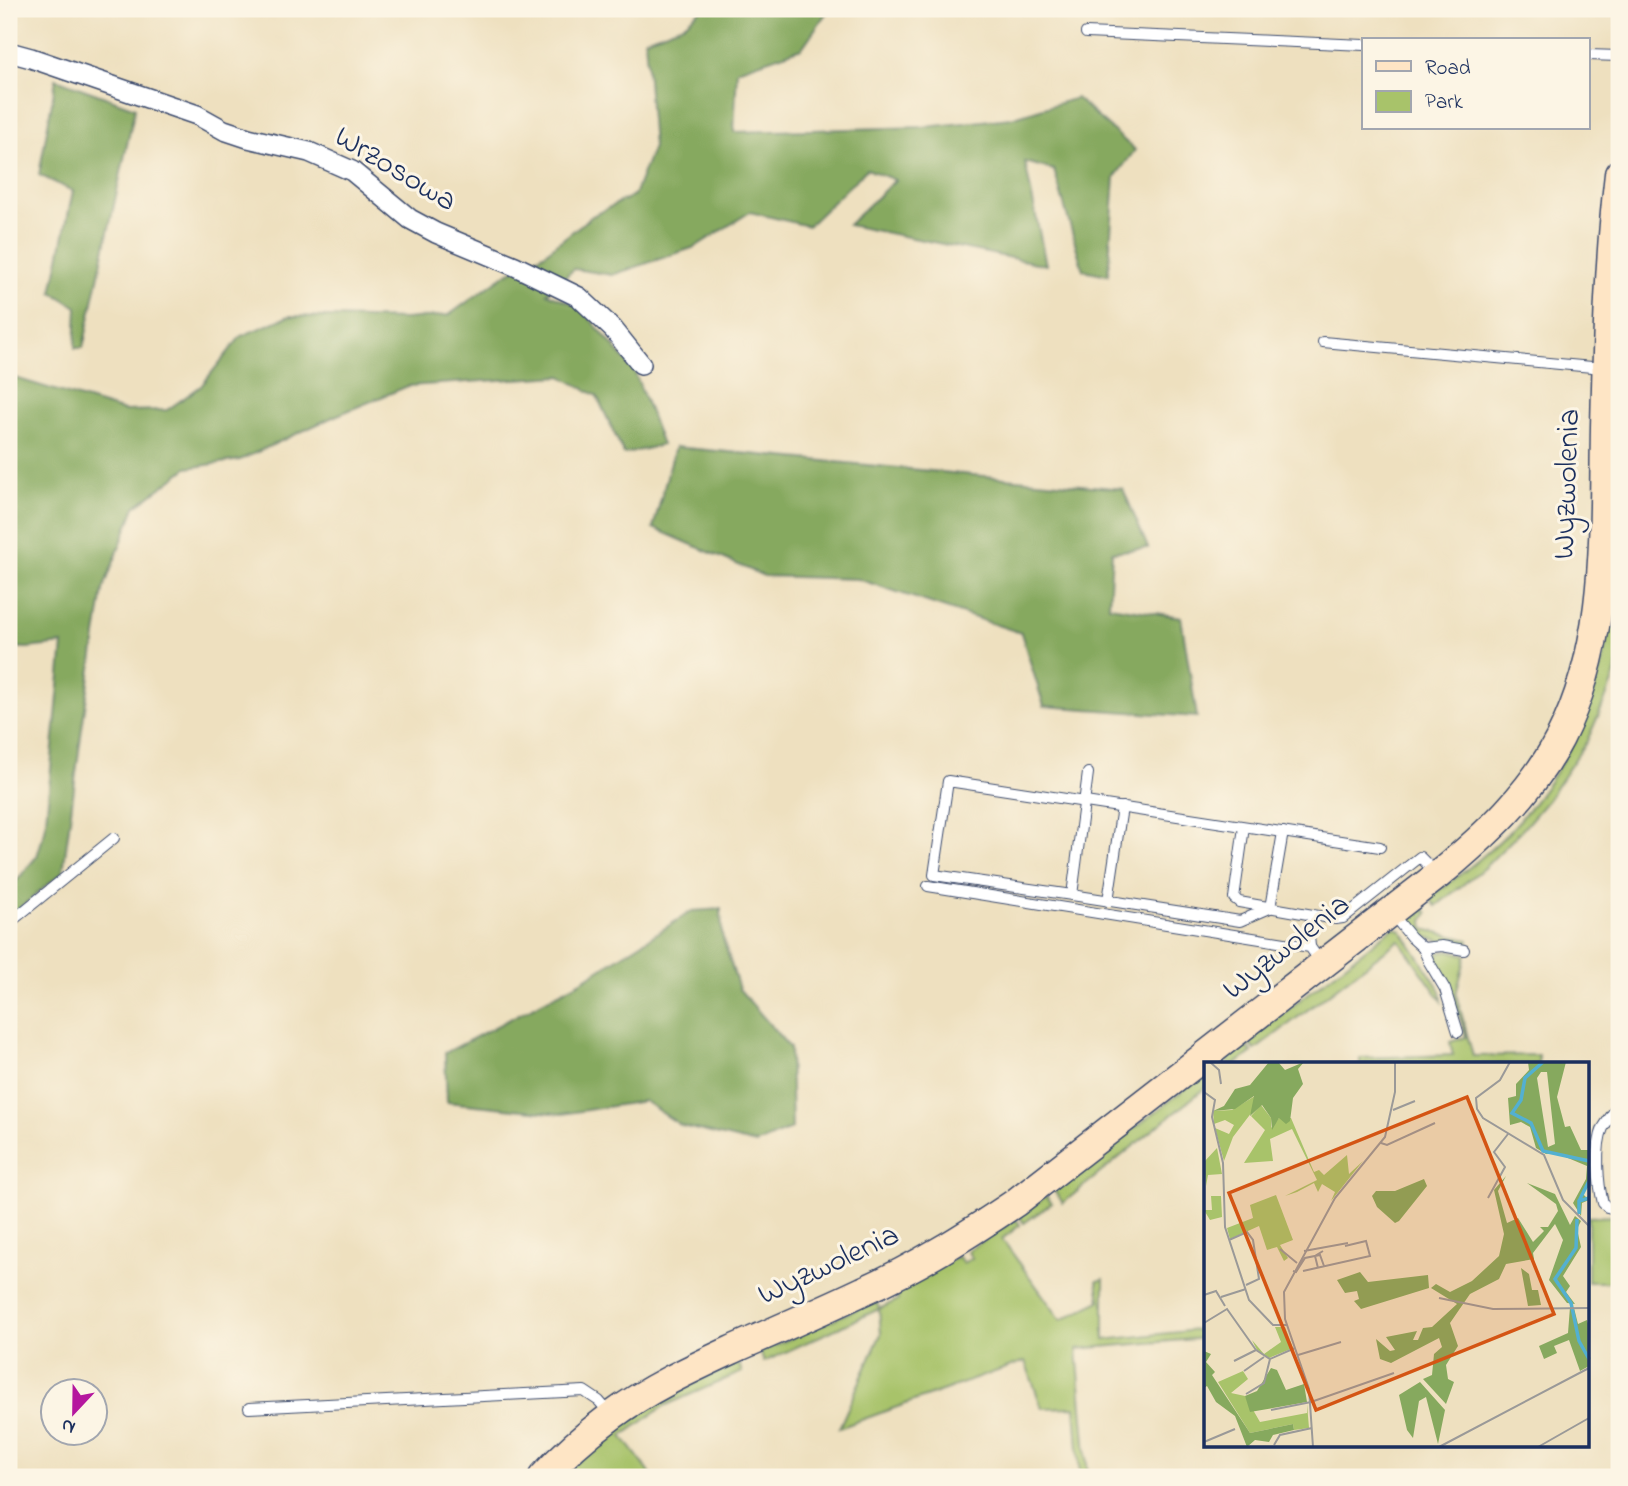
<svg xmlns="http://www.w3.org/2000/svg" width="1628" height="1486" font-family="'Indie Flower',sans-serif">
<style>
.green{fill:#a8c36a;stroke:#627964;stroke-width:2}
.forest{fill:#86a95e;stroke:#506c5e;stroke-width:2}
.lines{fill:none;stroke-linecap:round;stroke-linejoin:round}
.lane-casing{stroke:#3b4a6d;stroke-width:12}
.street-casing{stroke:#3b4a6d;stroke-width:22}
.secondary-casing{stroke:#3b4a6d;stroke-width:31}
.lane{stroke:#fff;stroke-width:10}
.street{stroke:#fff;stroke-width:19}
.secondary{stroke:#fee5c5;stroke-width:28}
.labels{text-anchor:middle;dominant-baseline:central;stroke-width:6;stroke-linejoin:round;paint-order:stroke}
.street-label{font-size:32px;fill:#1b2f5e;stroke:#fcf5e5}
.inset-river{fill:none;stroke:#53b0d1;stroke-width:3.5}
.inset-road{fill:none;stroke:#9a9998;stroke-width:2}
.view{fill:#d45514;fill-opacity:0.15;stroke:#d45514;stroke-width:3.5}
.inset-edge{fill:none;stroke:#1b2f5e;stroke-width:3.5}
</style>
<rect width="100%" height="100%" fill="#fcf5e5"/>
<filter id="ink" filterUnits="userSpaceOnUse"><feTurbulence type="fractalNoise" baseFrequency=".0143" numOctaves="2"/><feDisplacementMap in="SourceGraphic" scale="14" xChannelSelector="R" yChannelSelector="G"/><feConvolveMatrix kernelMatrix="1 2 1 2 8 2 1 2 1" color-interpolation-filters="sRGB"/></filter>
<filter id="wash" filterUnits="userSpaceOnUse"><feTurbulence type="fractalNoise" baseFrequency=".00686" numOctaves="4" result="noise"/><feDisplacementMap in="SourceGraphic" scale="28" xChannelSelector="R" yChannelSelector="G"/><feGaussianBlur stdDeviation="1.57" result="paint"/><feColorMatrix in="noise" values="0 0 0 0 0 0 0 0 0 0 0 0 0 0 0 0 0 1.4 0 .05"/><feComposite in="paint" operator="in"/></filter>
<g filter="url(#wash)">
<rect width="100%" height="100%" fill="#eee0bf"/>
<g class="green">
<path d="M1615,576H1619V655L1614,677L1602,707L1587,741L1546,802L1522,830L1485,867L1436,906L1429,898C1460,875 1493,851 1519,821C1582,748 1608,672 1615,576Z"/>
<path d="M1421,905L1428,913L1423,921L1424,929L1469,940L1468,947L1422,936C1413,932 1409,927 1404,918Z"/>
<polygon points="1394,927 1401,930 1441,991 1442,1001 1399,940 1255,1050 1247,1041"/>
<path d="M1452,951L1466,955L1456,994L1473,1056L1539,1055L1538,1064H1360V1058L1453,1055L1450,1042L1466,1037C1458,1011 1450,986 1436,963L1438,954L1441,952Z"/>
<polygon points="1244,1043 1252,1052 1236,1064 1229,1064 1224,1058"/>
<polygon points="1206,1073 1206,1087 1063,1203 1054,1190"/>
<polygon points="1046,1196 1052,1203 1024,1223 1019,1216"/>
<polygon points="1619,1216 1619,1282 1588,1282 1588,1217"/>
<polygon points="1016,1219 1020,1225 1002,1239 1061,1320 1100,1301 1097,1281 1104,1279 1104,1340 1206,1329 1206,1338 1077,1349 1088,1477 1080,1477 1075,1407 1042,1408 1025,1361 839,1428 881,1334 879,1309 764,1362 760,1352 877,1300 879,1309 898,1300 895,1290 958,1256 963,1263 972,1258 967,1251"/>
<path d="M738,1362L742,1372L664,1406L622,1436L653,1477H560C593,1446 629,1417 669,1395C691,1382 715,1373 738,1362Z"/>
</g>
<g class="forest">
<polygon points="702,9 829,9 802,48 737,70 734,132 925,127 1011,118 1076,98 1135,150 1115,177 1108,275 1083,270 1054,170 1025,162 1046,265 848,225 895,180 867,169 808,226 750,212 695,247 612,275 574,269 547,293 579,306 634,370 662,445 624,454 597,396 561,376 408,386 335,416 240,460 187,468 135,507 103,590 82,728 63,872 9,917 9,890 37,856 45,830 63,644 27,648 9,647 9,376 124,411 167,410 201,386 241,336 289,316 405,319 449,315 506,274 544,254 592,216 634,195 653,147 645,39 683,25"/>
<polygon points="56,79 135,108 83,348 75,348 77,307 52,292 73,191 39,175"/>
<polygon points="675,447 1123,489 1148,548 1112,552 1109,606 1181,617 1197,717 1044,706 1021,633 858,579 764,576 653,528"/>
<polygon points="721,909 722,935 739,989 790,1048 792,1128 756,1144 682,1126 644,1101 562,1114 447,1102 445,1053 580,982 692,911"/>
</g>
</g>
<g filter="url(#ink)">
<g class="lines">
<defs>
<g id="lane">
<polyline points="1086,33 1364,45"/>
<polyline points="1588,55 1619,56"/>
<polyline points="1323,342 1603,368"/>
<polyline points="1088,773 1072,895 1240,921 1270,908 1283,832"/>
<polyline points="1244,827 1234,898 1239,902 1336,919 1343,918 1420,857 1437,874"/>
<polyline points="928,886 1310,947 1322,964"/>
<polyline points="1072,895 934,875 948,781 1380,847"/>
<polyline points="1108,901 1122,807"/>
<polyline points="1393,915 1411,937 1423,948 1429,962 1445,989 1458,1032"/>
<polyline points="9,923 114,838"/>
<polyline points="1310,947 1309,935 1312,916"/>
<polyline points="1423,948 1442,946 1464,950"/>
<path d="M1619,1104C1614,1112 1608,1120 1603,1128C1595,1146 1598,1184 1603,1203L1607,1207L1619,1210"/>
<polyline points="249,1408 584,1391 599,1401 611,1415"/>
</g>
<g id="street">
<polyline points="9,52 31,58 197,115 224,130 248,138 309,152 352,171 410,219 436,233 515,266 579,297 613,329 641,364"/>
<polyline points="1602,567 1619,570"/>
</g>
<path id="secondary" d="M543,1477C563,1455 586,1435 610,1417C649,1388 693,1368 736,1348C779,1329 821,1311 863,1291C917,1267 966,1236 1015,1203L1438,875C1486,835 1531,794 1560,738C1609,642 1603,532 1605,427C1607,342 1609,258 1619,174"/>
</defs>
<use href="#lane" class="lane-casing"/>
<use href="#street" class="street-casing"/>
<use href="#secondary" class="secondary-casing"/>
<use href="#lane" class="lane"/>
<use href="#street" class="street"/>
<use href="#secondary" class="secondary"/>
</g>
</g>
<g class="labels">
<g class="street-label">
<text transform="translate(395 170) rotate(31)">Wrzosowa</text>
<text transform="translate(1568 484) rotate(-88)">Wyzwolenia</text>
<text transform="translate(1287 948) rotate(-38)">Wyzwolenia</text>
<text transform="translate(829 1266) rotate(-25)">Wyzwolenia</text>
</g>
</g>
<g transform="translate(1204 1062)">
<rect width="385" height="385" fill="#eee0bf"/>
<path d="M51,34V46L29,75L20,99L11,66L25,72L30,63L21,58L10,62L9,49L28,48ZM57,43L67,56V66L75,56H87L110,110L115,108L120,113L143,93L145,112L159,99L127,139L131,130L118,122L114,130L110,121L93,130L81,134L113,118L88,67L66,77L69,99L40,101L61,68L47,54ZM13,86L18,112L4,113L2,124L0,100ZM72,133L89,178L76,183L84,196L80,199L73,185L63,188L55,164L26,177L23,166L49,156L46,143ZM7,134H17L18,155L6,158L0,148V138L1,148H8ZM71,265H81L89,286L65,296L53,288L48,278L60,292L77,280ZM39,309L44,317L27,331L41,334L56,360L103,351V342L105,366L90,368L89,362L46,371L14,320Z" fill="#a8c36a"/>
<path d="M65,0H74L81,8L100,0L94,7L99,22L89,36L86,59L82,62L75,56L68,68L67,56L58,43L46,54L50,34L31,47L9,49L20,44L31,27L46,23ZM324,0H362L353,35L361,65L366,64L377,88H385V124L378,131L385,138L378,141L377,154L369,141L382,117L383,104L352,91L342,92L332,86L326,65L317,60L306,63L304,36L312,34V22L325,8ZM337,10H343L351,82L344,85L333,16ZM302,114L294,129L303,161L314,156L329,180L340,169L336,165H344L354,149L352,142L323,121L351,132L366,163L371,154L377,159L373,167L377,185L359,214L366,224L362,230L371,242L363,241L345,218L359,178L351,162L329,191L330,197L302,202L295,217L266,232L246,261L254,284L242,303L244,317L250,320L242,342L219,317L228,313L230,292L238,285L235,276L187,301L176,297L172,277L186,289L191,288L182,275L213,269L209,278H214L219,266L228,265L253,242L227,226L232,222L246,230L268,219L295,194L300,172L290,128ZM220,117L223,124L195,159L191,161L173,145L168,134L172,129H191ZM317,206L325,212L328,228H334L337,243L324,244ZM156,210L164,220L224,213L225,226L157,247L150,239L155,237L153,229L141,231L133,218ZM366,245L370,246L374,262L383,258L385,265V304L376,309L365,278L350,284L353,291L340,297L335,284L364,271ZM0,289L7,292L2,300L11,310L8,313L46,371L89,362L90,368L69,373L65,380L51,378L43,385L31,354L12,340L3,324L0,326ZM67,306L73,308L82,328L100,322L103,340L46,350L41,334L53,329ZM216,320L241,348L234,382L222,335L215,339L209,376L203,368L195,333Z" fill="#86a95e" fill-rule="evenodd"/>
<path class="inset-river" d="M339,0L321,16L317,38L308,51L327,61L339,89L385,99M375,139L385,119M375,152V139L385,136M373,157L372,186L351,217L367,241L375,279L385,297"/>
<path class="inset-road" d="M6,0L15,8L17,22M306,0L296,18L272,36L273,47L279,56L340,93L359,138L385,164M0,30L11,38L8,55L19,101L21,165L45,238L69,263H83M189,48L211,39M177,81L183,83L231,61M284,136L301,105L290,90L304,72M25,178L43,170L49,178L55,217L42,223M76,187L93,201M100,189L144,181M114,206L111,194L119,189M89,209L92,210L101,196L116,193L120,204M99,209L166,194L162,179L141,184M0,233L12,229L21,244M17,235L42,227M235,236L289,247L385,246M0,261L23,247L52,288M94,293L137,280M30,299L52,288L66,297L91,286M40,309L60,295M42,332L60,321L66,297M67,348L107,340L190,311M0,380L31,367M70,383L76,373L108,366M109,385L105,327L81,257L80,230L131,136L181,75L191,30V0M235,385L385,306M334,385L385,356"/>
<path class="view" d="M263,35L350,252L112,348L25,131Z"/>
<rect width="385" height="385" class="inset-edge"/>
</g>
<rect width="1628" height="1486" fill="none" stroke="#fcf5e5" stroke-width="35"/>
<rect x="1362" y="38" width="228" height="91" fill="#fcf5e5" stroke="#a2a6af" stroke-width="2"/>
<rect x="1376" y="61" width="35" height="10" fill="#fee5c5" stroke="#a2a6af" stroke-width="2"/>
<text x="1425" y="74" font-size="21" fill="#1b2f5e">Road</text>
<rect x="1376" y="91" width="35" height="21" fill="#a8c36a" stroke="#a2a6af" stroke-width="2"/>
<text x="1425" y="108" font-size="21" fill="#1b2f5e">Park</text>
<g transform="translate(74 1412) rotate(202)"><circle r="33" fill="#fcf5e5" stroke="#a2a6af" stroke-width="2"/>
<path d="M0-5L12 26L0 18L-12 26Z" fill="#b5179e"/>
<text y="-10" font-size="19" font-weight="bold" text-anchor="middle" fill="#1b2f5e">N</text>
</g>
</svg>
